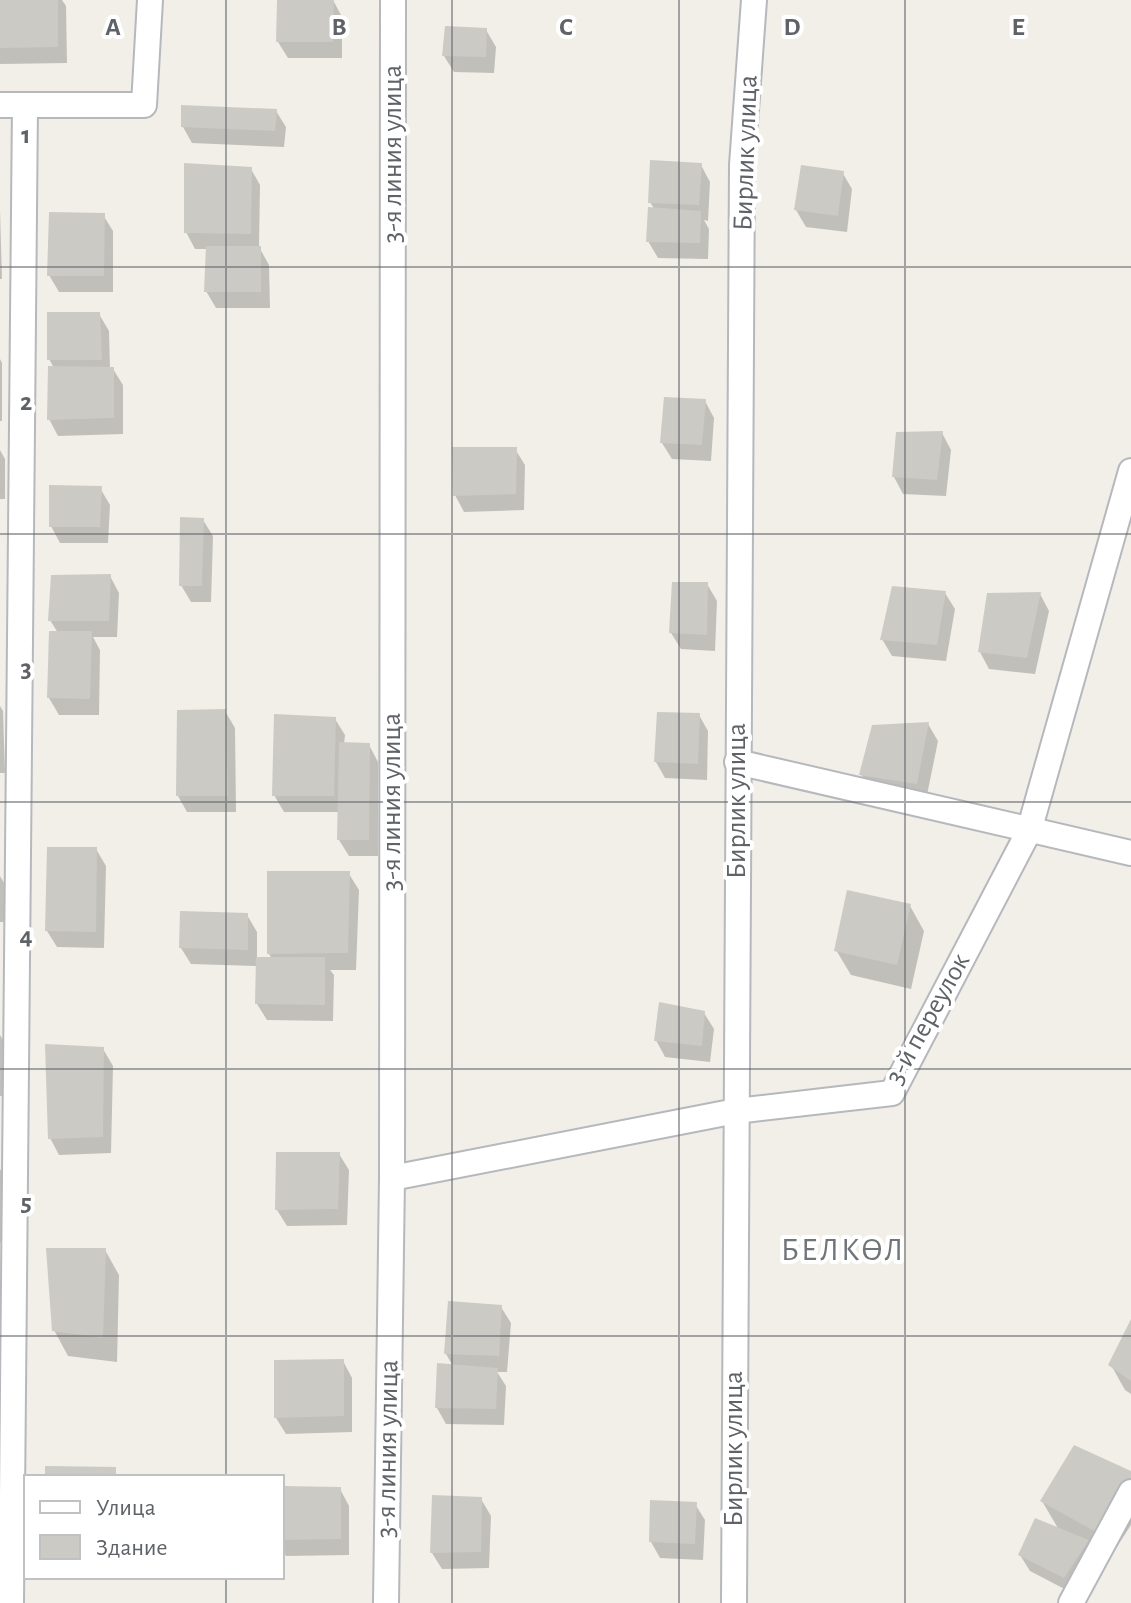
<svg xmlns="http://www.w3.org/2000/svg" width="1131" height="1603" font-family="'Alegreya Sans',sans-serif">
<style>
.shadow{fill:#0003}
.building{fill:#cccac5}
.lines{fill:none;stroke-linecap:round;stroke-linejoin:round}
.street-casing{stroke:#b5b8bc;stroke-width:28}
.street{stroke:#fff;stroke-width:24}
.grid{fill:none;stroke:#5f6368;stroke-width:2;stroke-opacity:0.55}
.labels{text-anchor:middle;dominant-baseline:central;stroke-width:8;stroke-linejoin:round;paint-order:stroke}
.street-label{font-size:28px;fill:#5f6368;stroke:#fff}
.quarter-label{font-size:32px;letter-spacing:2px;fill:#70757a;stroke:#fff}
.grid-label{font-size:26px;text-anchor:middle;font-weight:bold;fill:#5f6368;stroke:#fff;stroke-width:8;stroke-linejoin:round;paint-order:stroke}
</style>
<rect width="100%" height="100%" fill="#f1efe8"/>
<g class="shadow">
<polygon points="0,0 62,0 66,6 67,63 0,64"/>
<polygon points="333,0 342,17 342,58 288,58 278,42"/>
<polygon points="486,30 496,47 494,73 454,72 444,56"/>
<polygon points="276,111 286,127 284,147 192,143 183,127"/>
<polygon points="701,165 710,182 708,221 704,220 709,229 708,259 658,258 648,241 655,210 650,202"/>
<polygon points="251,169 260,185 259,247 269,265 270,308 216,308 206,291 208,249 195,249 186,232"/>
<polygon points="842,172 852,189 847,232 806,227 796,210"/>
<polygon points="0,209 2,279 0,279"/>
<polygon points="103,215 113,231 113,292 59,292 49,275"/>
<polygon points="99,314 109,331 110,369 113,369 123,385 123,434 58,436 49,419 54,368 49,359"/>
<polygon points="0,359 2,363 2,421 0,421"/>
<polygon points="705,401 714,418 711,461 672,459 662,443"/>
<polygon points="942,433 951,450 946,496 903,494 894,477"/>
<polygon points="515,449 525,465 524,510 464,512 455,495"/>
<polygon points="0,450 5,459 5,499 0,499"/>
<polygon points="100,488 110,505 108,543 60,543 51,526"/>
<polygon points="203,520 213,536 211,602 191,602 181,585"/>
<polygon points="110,576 119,593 117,637 93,637 100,650 99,715 59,715 49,698 58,633 50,620"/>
<polygon points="707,584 717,601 715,651 681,649 671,633"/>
<polygon points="945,593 955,609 946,661 892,656 882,639"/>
<polygon points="1040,594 1049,611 1035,674 989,669 980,652"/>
<polygon points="0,706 3,711 5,773 0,773"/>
<polygon points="225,711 235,728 236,812 187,812 178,796"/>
<polygon points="699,715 708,731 707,780 665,778 656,762"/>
<polygon points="335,719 345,735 344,744 369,745 378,762 378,856 349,856 339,840 340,812 284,812 274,795"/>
<polygon points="928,724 938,741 926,800 871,791 861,774"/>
<polygon points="96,849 106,866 104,948 57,947 47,931"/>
<polygon points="349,874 359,890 356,970 330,970 334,975 333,1021 267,1020 257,1004 258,966 191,964 181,948 247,915 257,932 257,959 272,959 269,954"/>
<polygon points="0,876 4,883 5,922 0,922"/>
<polygon points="910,906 924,931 911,989 851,975 836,950"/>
<polygon points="704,1013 714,1029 710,1062 665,1057 656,1040"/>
<polygon points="0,1035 3,1040 2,1096 0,1096"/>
<polygon points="103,1049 113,1066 111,1153 59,1155 50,1138"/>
<polygon points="339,1154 349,1170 347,1225 287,1226 277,1210"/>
<polygon points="0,1169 6,1180 5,1243 0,1243"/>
<polygon points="105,1250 119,1275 117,1362 68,1356 54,1330"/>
<polygon points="501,1307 511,1323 507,1372 497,1372 506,1386 504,1425 446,1424 437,1408 453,1366 446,1354"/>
<polygon points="1131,1323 1131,1394 1125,1390 1111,1365"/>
<polygon points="0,1327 4,1333 3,1378 0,1378"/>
<polygon points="343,1361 352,1378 352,1432 286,1434 276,1418"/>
<polygon points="1131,1474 1131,1525 1111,1556 1088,1543 1097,1558 1074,1594 1030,1571 1020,1555 1059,1530 1042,1501"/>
<polygon points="282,1488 340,1489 349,1506 349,1555 286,1556 282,1549"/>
<polygon points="481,1499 491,1516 489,1568 442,1569 432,1553"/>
<polygon points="695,1504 705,1520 703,1560 660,1558 651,1542"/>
</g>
<g class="building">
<polygon points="0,0 58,0 58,47 0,48"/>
<polygon points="277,0 334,0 333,42 276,42"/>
<polygon points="445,26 487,28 486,57 442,56"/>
<polygon points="181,105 277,109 275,131 181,127"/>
<polygon points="650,160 702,163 699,205 648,203"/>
<polygon points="184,163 252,167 251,234 184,233"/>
<polygon points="801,165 844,171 838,216 794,210"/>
<polygon points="648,207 701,211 700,243 646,242"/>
<polygon points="49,212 105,213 104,276 47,276"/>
<polygon points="206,246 261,246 261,292 204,292"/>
<polygon points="47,312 100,312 102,360 47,360"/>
<polygon points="48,366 114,367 114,418 47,420"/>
<polygon points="664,397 706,399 702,445 660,443"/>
<polygon points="943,431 937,480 892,477 896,432"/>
<polygon points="452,447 517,447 516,494 453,496"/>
<polygon points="49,485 102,486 100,527 49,527"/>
<polygon points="180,517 204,518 202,586 179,586"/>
<polygon points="111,574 109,621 48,621 51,575"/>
<polygon points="672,582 708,582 707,635 669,633"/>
<polygon points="892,586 946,591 937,645 880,640"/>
<polygon points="1041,592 1027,658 978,652 987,593"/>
<polygon points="49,631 92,631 90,699 47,698"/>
<polygon points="226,709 228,796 176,796 177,710"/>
<polygon points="657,712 700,713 698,764 654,762"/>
<polygon points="274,714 336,717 334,796 272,796"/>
<polygon points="929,722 917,784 859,775 872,725"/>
<polygon points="339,742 370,743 369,840 337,840"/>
<polygon points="47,847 97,847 96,932 45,931"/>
<polygon points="267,871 350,871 348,953 267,954"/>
<polygon points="847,890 911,904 897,965 834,951"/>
<polygon points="180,911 248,913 248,950 179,948"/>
<polygon points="256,957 325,957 325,1005 255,1004"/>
<polygon points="659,1002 705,1011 702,1046 654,1041"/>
<polygon points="45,1044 104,1047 103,1137 48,1139"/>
<polygon points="276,1152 340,1152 338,1209 275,1210"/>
<polygon points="46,1248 106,1248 103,1338 52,1331"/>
<polygon points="448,1301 502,1305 499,1356 444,1354"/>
<polygon points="1131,1319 1131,1381 1108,1365"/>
<polygon points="344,1359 344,1416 274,1418 274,1360"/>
<polygon points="437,1363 498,1368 496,1409 435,1408"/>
<polygon points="1074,1445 1131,1471 1131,1479 1096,1532 1040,1501"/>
<polygon points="45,1466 116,1467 116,1477 45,1477"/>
<polygon points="282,1486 341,1487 341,1539 282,1540"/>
<polygon points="432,1495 482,1497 481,1552 430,1553"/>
<polygon points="650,1500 697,1502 695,1544 649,1542"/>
<polygon points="1035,1518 1089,1540 1064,1578 1018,1555"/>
</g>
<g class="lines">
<defs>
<g id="street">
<polyline points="0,105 144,105 150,0"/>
<polyline points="737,762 1131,853"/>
<polyline points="392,1178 736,1111 892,1093 1029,831 1131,471"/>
<polyline points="11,1603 25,105"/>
<polyline points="386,1603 392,1178 393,0"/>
<polyline points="734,1603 742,165 754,0"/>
<polyline points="1071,1603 1131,1492"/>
</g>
</defs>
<use href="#street" class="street-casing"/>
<use href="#street" class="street"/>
</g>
<path class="grid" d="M226,0V1477M452,0V1603M679,0V1603M905,0V1603M0,267H1131M0,534H1131M0,802H1131M0,1069H1131M0,1336H1131M226,1577V1603"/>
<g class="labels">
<g class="street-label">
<text transform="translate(746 153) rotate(-88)">Бирлик улица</text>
<text transform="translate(393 154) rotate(-90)">3-я линия улица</text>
<text transform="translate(737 801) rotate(-90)">Бирлик улица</text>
<text transform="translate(392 802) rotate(-90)">3-я линия улица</text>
<text transform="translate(928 1019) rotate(-61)">3-й переулок</text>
<text transform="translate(388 1449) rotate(-89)">3-я линия улица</text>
<text transform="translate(734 1449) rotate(-90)">Бирлик улица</text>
</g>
<g class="quarter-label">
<text x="843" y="1250">БЕЛКӨЛ</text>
</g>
</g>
<g class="grid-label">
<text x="113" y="35">A</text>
<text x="339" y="35">B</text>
<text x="566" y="35">C</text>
<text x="792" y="35">D</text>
<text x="1018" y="35">E</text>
<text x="26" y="143">1</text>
<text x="26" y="410">2</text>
<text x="26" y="677">3</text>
<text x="26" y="944">4</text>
<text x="26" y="1211">5</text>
</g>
<rect x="24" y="1475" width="260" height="104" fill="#ffffff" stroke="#bfc1c3" stroke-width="2"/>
<rect x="40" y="1501" width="40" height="12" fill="#ffffff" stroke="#bfc1c3" stroke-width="2"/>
<text x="96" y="1515" font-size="24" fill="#5f6368">Улица</text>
<rect x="40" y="1535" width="40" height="24" fill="#cccac5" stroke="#bfc1c3" stroke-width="2"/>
<text x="96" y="1555" font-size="24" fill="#5f6368">Здание</text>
</svg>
